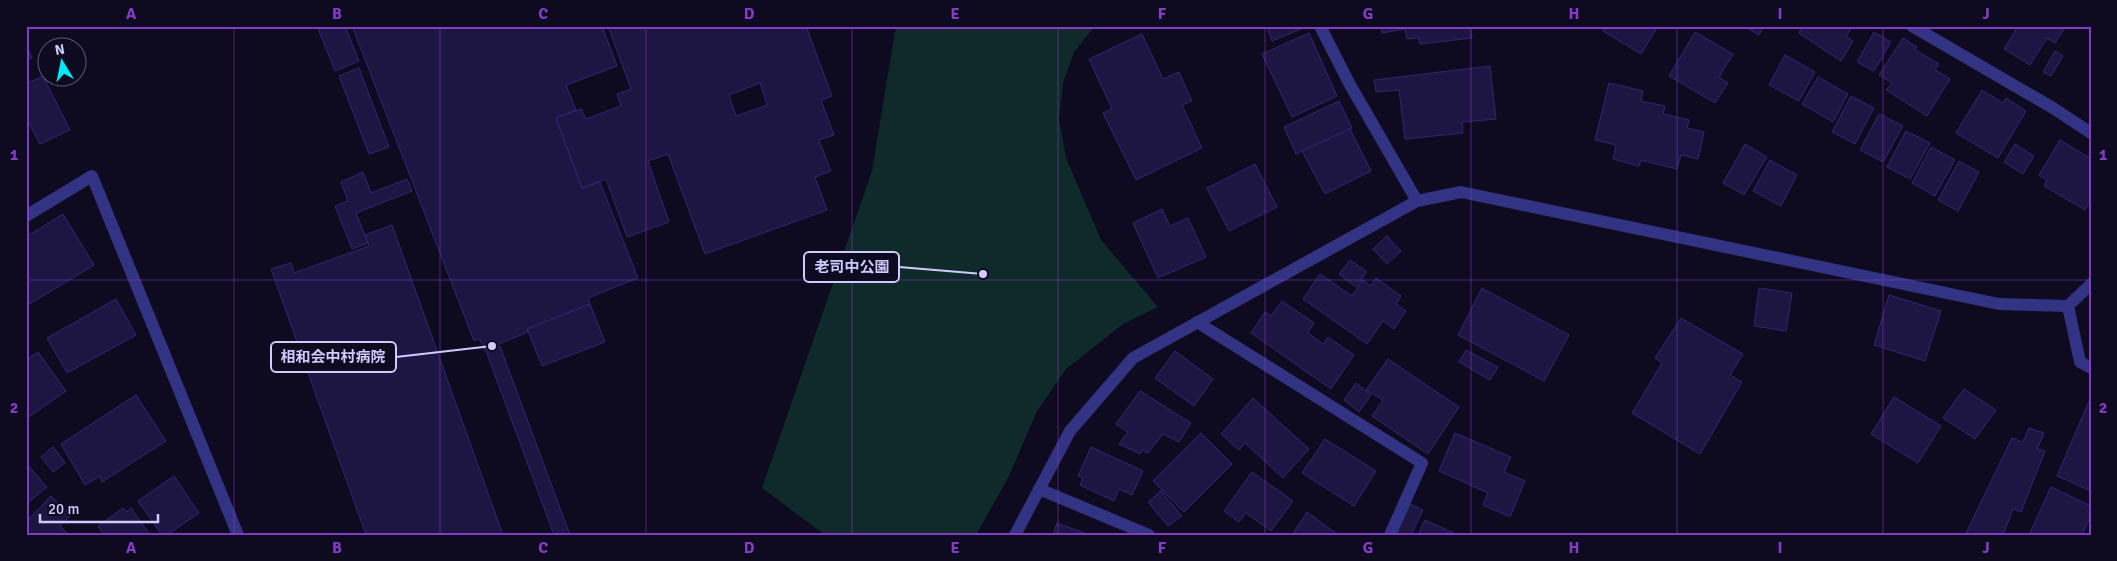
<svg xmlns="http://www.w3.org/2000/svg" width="2117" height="561" font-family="Signika,'Noto Sans JP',sans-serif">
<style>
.green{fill:#0e2b29}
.building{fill:#1d1643;stroke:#322671;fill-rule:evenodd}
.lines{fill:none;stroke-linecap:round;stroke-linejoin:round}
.minor{stroke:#333383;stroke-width:12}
.grid{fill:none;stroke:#833cc5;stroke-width:1;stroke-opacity:0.55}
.leader{fill:none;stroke:#cfcbff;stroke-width:2}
.callout-dot{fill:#cfcbff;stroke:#0e0b21;stroke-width:2}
.callout{fill:#0e0b21;stroke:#cfcbff;stroke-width:2}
.callout-label{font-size:15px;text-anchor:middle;font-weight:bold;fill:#cfcbff}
.neatline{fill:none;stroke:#833cc5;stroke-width:2}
.grid-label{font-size:16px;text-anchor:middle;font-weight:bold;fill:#833cc5}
</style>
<rect width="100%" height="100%" fill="#0e0b21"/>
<polygon class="green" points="896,26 1095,26 1074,52 1063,83 1059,119 1066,158 1101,240 1158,307 1123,324 1066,369 1037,411 1008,478 976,535 825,535 762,488 872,171"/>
<g class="building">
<polygon points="317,26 345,26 359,61 335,71"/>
<polygon points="352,26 602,26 617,66 566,85 576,110 556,118 582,188 600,182 638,278 588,298 590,304 527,329 528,332 484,350 480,339 474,341"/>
<path d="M608,26H806L832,96L821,100L834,135L819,140L831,171L815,177L827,210L705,254L668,154L648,161L669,222L627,237L606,179L582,188L556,118L581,109L586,119L621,106L617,94L631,89ZM760,83L767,105L736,116L729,95Z"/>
<polygon points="1276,26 1300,26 1301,29 1272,41 1268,30"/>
<polygon points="1381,26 1470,26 1472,38 1420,44 1419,38 1407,39 1405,29 1382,33"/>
<polygon points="1605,26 1658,26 1641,54 1603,31"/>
<polygon points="1744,26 1764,26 1759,35"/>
<polygon points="1803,26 1853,26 1846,36 1853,41 1841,61 1799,33"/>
<polygon points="2018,26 2066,26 2055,43 2047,38 2030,65 2004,49"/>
<polygon points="1695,32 1733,54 1719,77 1728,83 1715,103 1669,76"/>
<polygon points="1874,32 1891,42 1874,71 1857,62"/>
<polygon points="1309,33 1337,96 1292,117 1262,54"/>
<polygon points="1142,34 1163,79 1179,72 1192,101 1182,105 1202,148 1136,180 1103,113 1112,109 1089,59"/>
<polygon points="1903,38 1917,47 1915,50 1939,64 1935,70 1950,79 1927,116 1886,90 1892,83 1879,75"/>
<polygon points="26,43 32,58 26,60"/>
<polygon points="2055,51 2063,56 2051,76 2043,72"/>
<polygon points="1785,55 1815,72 1799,101 1769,85"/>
<polygon points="1490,66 1496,119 1462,122 1463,133 1405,139 1399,90 1376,92 1374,80"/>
<polygon points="359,68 389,147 369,154 339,76"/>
<polygon points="43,76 70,130 40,144 26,117 26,84"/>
<polygon points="1818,77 1848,94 1833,122 1802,104"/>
<polygon points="1609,83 1643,91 1641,101 1665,106 1663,114 1689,120 1687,128 1704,132 1698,159 1681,155 1677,169 1641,160 1639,166 1613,159 1616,145 1595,140"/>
<polygon points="1982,90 2003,103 2006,98 2026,111 1998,158 1956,133"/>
<polygon points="1851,96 1874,108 1855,144 1832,132"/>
<polygon points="1339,101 1352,128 1296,154 1284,127"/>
<polygon points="1879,114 1903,126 1883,162 1860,150"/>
<polygon points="1350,129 1371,171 1325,194 1302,151"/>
<polygon points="1906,131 1930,143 1910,179 1887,167"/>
<polygon points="2060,140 2091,159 2091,200 2085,210 2044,186 2047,180 2039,175"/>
<polygon points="1745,144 1767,157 1744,195 1723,183"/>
<polygon points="2015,144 2034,156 2023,174 2004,162"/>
<polygon points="1931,147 1955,160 1935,196 1912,183"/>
<polygon points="1770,160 1797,175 1781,206 1753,191"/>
<polygon points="1959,161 1979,172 1958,211 1938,200"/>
<polygon points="1255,164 1277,207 1229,231 1207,188"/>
<polygon points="363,172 371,193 407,179 412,191 356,213 368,243 352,249 335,206 348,201 341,182"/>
<polygon points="1162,209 1170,226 1188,218 1206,257 1158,278 1133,223"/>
<polygon points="63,214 94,265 26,306 26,237"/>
<polygon points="392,225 503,535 366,535 271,269 291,263 294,273 369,246 365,235"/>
<polygon points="1387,236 1401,251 1387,264 1373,249"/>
<polygon points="1350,260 1367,272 1356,287 1339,274"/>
<polygon points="1320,274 1352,296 1363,280 1371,286 1376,278 1401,296 1396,304 1406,311 1394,329 1383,321 1367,344 1303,299"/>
<polygon points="1482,288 1569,335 1544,381 1458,335"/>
<polygon points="1759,288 1792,293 1786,331 1754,326"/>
<polygon points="1889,295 1941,311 1925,361 1874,345"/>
<polygon points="116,299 136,335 67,373 47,338"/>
<polygon points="1282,301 1314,323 1308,333 1323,344 1328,337 1354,355 1331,389 1251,333 1265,312 1271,316"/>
<polygon points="590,304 605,342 542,366 527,329"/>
<polygon points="1681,318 1743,354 1730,375 1742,382 1700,454 1632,413 1662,363 1655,358"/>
<polygon points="500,346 570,535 554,535 486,351"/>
<polygon points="1466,350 1498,367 1490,380 1459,362"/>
<polygon points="1175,351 1213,379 1194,406 1155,378"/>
<polygon points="38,352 66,391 26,419 26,360"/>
<polygon points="1388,359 1459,407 1428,454 1372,416 1383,400 1366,390"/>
<polygon points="1356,383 1371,395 1359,412 1344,400"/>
<polygon points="1964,389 1996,410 1975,439 1943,418"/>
<polygon points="1140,391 1191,423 1179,442 1163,434 1148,453 1142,450 1140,454 1119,444 1128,432 1116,424"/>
<polygon points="136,395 166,441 102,482 100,476 85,485 61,444"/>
<polygon points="1894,397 1941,426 1918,463 1871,434"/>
<polygon points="1253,398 1309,449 1283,478 1245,443 1239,450 1221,434"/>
<polygon points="2089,401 2091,402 2091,491 2057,476"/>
<polygon points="2029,428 2044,433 2037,449 2045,451 2021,512 2013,509 2003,535 1965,535 2012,438 2023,442"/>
<polygon points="1201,433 1232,464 1184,512 1153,481"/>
<polygon points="1455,433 1511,457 1504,472 1525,481 1510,517 1483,505 1488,493 1439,471"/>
<polygon points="1325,439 1376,471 1354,506 1302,473"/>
<polygon points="53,447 65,463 53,472 41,457"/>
<polygon points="1091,447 1143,471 1132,495 1119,489 1114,501 1080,485 1083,478 1078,476"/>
<polygon points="26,463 47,487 26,504"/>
<polygon points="1252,472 1293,501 1271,531 1246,513 1239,522 1224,511"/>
<polygon points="174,476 199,513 167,535 162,535 138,501"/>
<polygon points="2051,487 2091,506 2091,515 2082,535 2029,535"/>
<polygon points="1161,491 1182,516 1168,526 1148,502"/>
<polygon points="51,496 71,515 60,526 69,535 26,535 26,522"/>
<polygon points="1410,504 1423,510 1411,535 1396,534"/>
<polygon points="123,508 127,512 131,508 150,535 104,535 98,526"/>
<polygon points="1307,512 1338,535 1292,535"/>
<polygon points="1425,520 1458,535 1418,535"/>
<polygon points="1057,523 1090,535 1053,535"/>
</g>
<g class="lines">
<g class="minor">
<polyline points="1320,26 1349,83 1417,201 1461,192 1999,304 2068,306 2091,284"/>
<polyline points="1912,26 2053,108 2091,133"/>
<polyline points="26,216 92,176 238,535"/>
<polyline points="2068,306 2080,362 2091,368"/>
<polyline points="1197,322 1422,463 1390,535"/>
<polyline points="1039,489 1149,535"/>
<polyline points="1015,535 1070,431 1133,358 1417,201"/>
</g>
</g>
<path class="grid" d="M234,26V535M440,26V535M646,26V535M852,26V535M1058,26V535M1265,26V535M1471,26V535M1677,26V535M1883,26V535M26,280H2091"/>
<path class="leader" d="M983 274L899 267M492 346L396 357"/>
<g class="callout-dot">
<circle cx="983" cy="274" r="5"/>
<circle cx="492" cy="346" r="5"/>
</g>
<g class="callout">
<rect x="804" y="252" width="95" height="30" rx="5"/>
<rect x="271" y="342" width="125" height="30" rx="5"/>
</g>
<g class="callout-label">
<text x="852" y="272">老司中公園</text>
<text x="333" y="362">相和会中村病院</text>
</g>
<rect width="2117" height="561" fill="none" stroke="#0e0b21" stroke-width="55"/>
<g transform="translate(62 62) rotate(350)"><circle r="24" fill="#0e0b21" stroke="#5b587a"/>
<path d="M0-4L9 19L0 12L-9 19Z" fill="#00e8f6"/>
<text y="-8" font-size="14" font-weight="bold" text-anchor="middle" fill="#cfcbff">N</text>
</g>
<path d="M40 514v8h118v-8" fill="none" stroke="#cfcbff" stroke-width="2.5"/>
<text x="48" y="514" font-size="15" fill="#cfcbff" stroke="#0e0b21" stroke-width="4" paint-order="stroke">20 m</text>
<rect x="28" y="28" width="2062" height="506" class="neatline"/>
<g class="grid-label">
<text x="131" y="19">A</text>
<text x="337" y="19">B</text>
<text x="543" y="19">C</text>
<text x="749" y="19">D</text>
<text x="955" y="19">E</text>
<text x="1162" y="19">F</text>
<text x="1368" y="19">G</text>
<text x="1574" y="19">H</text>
<text x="1780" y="19">I</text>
<text x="1986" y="19">J</text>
<text x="14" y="160">1</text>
<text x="2103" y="160">1</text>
<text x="14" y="413">2</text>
<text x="2103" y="413">2</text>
<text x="131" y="553">A</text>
<text x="337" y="553">B</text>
<text x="543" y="553">C</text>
<text x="749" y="553">D</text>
<text x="955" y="553">E</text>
<text x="1162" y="553">F</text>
<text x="1368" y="553">G</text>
<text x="1574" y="553">H</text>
<text x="1780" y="553">I</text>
<text x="1986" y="553">J</text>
</g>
</svg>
